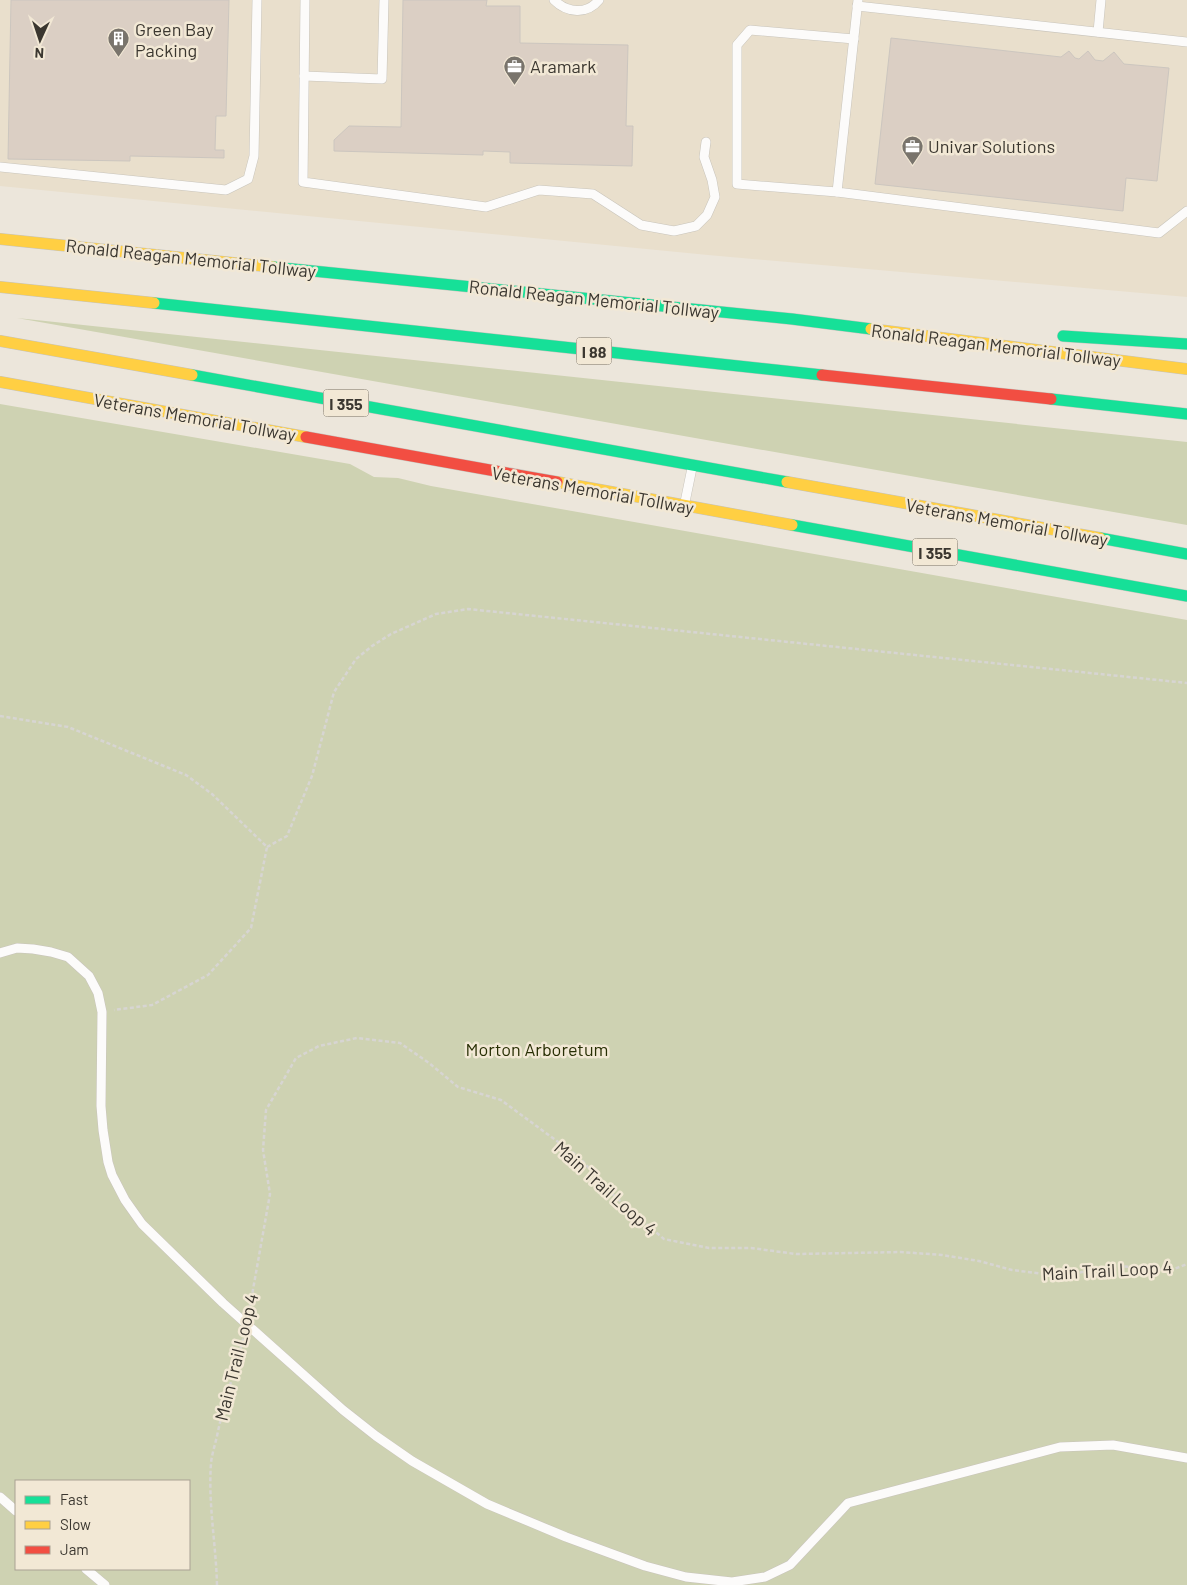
<svg xmlns="http://www.w3.org/2000/svg" width="1187" height="1585" font-family="Barlow,sans-serif">
<style>
.built{fill:#e9dfcc}
.green{fill:#ced2b2;fill-rule:evenodd}
.building{fill:#dbcfc4;stroke:#ccc6bf}
.lines{fill:none;stroke-linecap:round;stroke-linejoin:round}
.lane-casing{stroke:#c8c4bb;stroke-width:10}
.fast-casing{stroke:#c5c3bd;stroke-width:12}
.slow-casing{stroke:#c5c3bd;stroke-width:12}
.jam-casing{stroke:#c5c3bd;stroke-width:12}
.path{stroke:#d7d5d2;stroke-width:2.5;stroke-dasharray:4 2.5;stroke-linecap:butt}
.lane{stroke:#fcfbfa;stroke-width:9}
.fast{stroke:#16e098;stroke-width:11}
.slow{stroke:#ffcf43;stroke-width:11}
.jam{stroke:#f24e42;stroke-width:11}
.labels{text-anchor:middle;dominant-baseline:central;stroke-width:5;stroke-linejoin:round;paint-order:stroke}
.shield{fill:#f2e8d5;stroke:#726c62;stroke-width:1}
.shield-label{font-size:16px;font-weight:bold;fill:#3b3730}
.poi-label{font-size:18px;fill:#3b3730;stroke:#f2e8d5;text-anchor:start}
.street-label{font-size:18px;fill:#3b3730;stroke:#f2e8d5}
.park-label{font-size:18px;fill:#282f04;stroke:#f2e8d5}
</style>
<rect width="100%" height="100%" fill="#ece6db"/>
<polygon class="built" points="0,0 1187,0 1187,297 708,255 0,186"/>
<g class="green">
<polygon points="17,318 1187,442 1187,525"/>
<path d="M0,404L350,464L374,477L398,478L431,486L1187,620V1585H0ZM16,1481H189V1569H16Z"/>
</g>
<g class="building">
<polygon points="11,0 229,0 226,116 216,116 215,150 224,150 224,158 130,156 130,161 8,159"/>
<polygon points="403,0 487,0 486,6 520,6 520,43 628,45 626,126 633,126 632,166 510,163 510,152 483,151 483,155 334,151 334,140 349,126 401,127"/>
<polygon points="891,38 1061,57 1069,51 1075,58 1079,59 1088,51 1095,60 1103,61 1114,52 1124,64 1169,68 1157,181 1126,178 1123,211 875,184"/>
</g>
<g class="lines">
<defs>
<g id="lane">
<polyline points="305,0 303,182 486,207 539,190 593,194 641,225 674,231 696,226 707,215 715,197 712,180 704,157 706,142"/>
<path d="M554,0C567,13 587,15 599,0"/>
<polyline points="858,0 837,192 1159,233 1187,211"/>
<polyline points="857,6 1187,42"/>
<polyline points="1098,32 1101,0"/>
<polyline points="304,76 382,79 384,0"/>
<polyline points="0,167 226,190 248,179 254,156 257,0"/>
<polyline points="837,192 737,184 737,45 750,30 854,39"/>
<polyline points="685,502 692,468"/>
<polyline points="0,953 17,948 33,949 51,952 68,957 89,976 98,993 102,1012 101,1106 103,1130 108,1162 112,1175 125,1200 142,1224 223,1303 343,1410 376,1436 412,1461 487,1504 566,1537 645,1566 686,1577 732,1582 765,1577 790,1565 848,1503 1060,1447 1113,1445 1187,1458"/>
<polyline points="0,1497 16,1511"/>
<polyline points="86,1569 105,1585"/>
</g>
<g id="fast">
<polyline points="273,267 792,319 871,329"/>
<polyline points="154,303 822,375"/>
<polyline points="1063,336 1187,344"/>
<polyline points="192,375 787,482"/>
<polyline points="1051,399 1187,414"/>
<polyline points="792,525 1187,596"/>
<polyline points="1100,538 1187,554"/>
</g>
<g id="slow">
<polyline points="0,239 273,267"/>
<polyline points="0,287 154,303"/>
<polyline points="871,329 1187,369"/>
<polyline points="0,341 192,375"/>
<polyline points="0,382 306,437"/>
<polyline points="557,482 792,525"/>
<polyline points="787,482 1100,538"/>
</g>
<g id="jam">
<polyline points="822,375 1051,399"/>
<polyline points="306,437 557,482"/>
</g>
</defs>
<use href="#lane" class="lane-casing"/>
<use href="#fast" class="fast-casing"/>
<use href="#slow" class="slow-casing"/>
<use href="#jam" class="jam-casing"/>
<g class="path">
<polyline points="0,716 68,727 186,775 212,794 267,847 251,928 208,975 152,1005 114,1010"/>
<polyline points="267,847 287,836 312,776 334,692 356,659 372,646 391,634 436,614 468,609 1187,683"/>
<polyline points="249,1312 270,1194 263,1150 266,1110 296,1058 319,1046 357,1038 400,1043 429,1063 458,1087 501,1100 580,1158 608,1190 639,1218 664,1239 709,1248 751,1248 796,1254 901,1252 942,1255 979,1261 1012,1270 1045,1274 1073,1274 1109,1266 1138,1267 1169,1271 1187,1264"/>
<path d="M217,1585C216,1544 208,1504 211,1463C212,1454 215,1445 217,1436C224,1402 235,1370 244,1336"/>
</g>
<use href="#lane" class="lane"/>
<use href="#fast" class="fast"/>
<use href="#slow" class="slow"/>
<use href="#jam" class="jam"/>
</g>
<defs>
<symbol id="building-pin" viewBox="-11 -11 22 30"><path d="M0 17L-7.5 6A9.5 9.5 0 1 1 7.5 6Z" fill="#79746c" stroke="#f2e8d5"/><path d="M-4-6H4V6H1V3H-1V6H-4ZM-2.5-4.3h1.7v1.8h-1.7ZM.8-4.3h1.7v1.8H.8ZM-2.5-1h1.7V.8h-1.7ZM.8-1h1.7V.8H.8Z" fill="#fff"/></symbol>
<symbol id="office-pin" viewBox="-11 -11 22 30"><path d="M0 17L-7.5 6A9.5 9.5 0 1 1 7.5 6Z" fill="#79746c" stroke="#f2e8d5"/><path d="M-6-3h4V-5.5h4V-3h4V5H-6ZM-1-4.5V-3h2v-1.5ZM-6 0V1H6V0Z" fill="#fff"/></symbol>
</defs>
<g fill-rule="evenodd">
<use href="#building-pin" x="106" y="26" width="25" height="34"/>
<use href="#office-pin" x="502" y="54" width="25" height="34"/>
<use href="#office-pin" x="900" y="134" width="25" height="34"/>
</g>
<g class="labels">
<g class="shield">
<rect x="576.5" y="337.5" width="35" height="27" rx="4"/>
<rect x="323.5" y="389.5" width="45" height="27" rx="4"/>
<rect x="912.5" y="538.5" width="45" height="27" rx="4"/>
</g>
<g class="shield-label">
<text x="594" y="351">I 88</text>
<text x="346" y="403">I 355</text>
<text x="935" y="552">I 355</text>
</g>
<g class="poi-label">
<text x="135" y="29">Green Bay<tspan x="135" dy="21">Packing</tspan></text>
<text x="530" y="66">Aramark</text>
<text x="928" y="146">Univar Solutions</text>
</g>
<g class="street-label">
<text transform="translate(191 258) rotate(6)">Ronald Reagan Memorial Tollway</text>
<text transform="translate(594 299) rotate(6)">Ronald Reagan Memorial Tollway</text>
<text transform="translate(996 345) rotate(7)">Ronald Reagan Memorial Tollway</text>
<text transform="translate(195 417) rotate(10)">Veterans Memorial Tollway</text>
<text transform="translate(593 490) rotate(10)">Veterans Memorial Tollway</text>
<text transform="translate(1007 522) rotate(10)">Veterans Memorial Tollway</text>
<text transform="translate(606 1188) rotate(42)">Main Trail Loop 4</text>
<text transform="translate(1107 1270) rotate(-3)">Main Trail Loop 4</text>
<text transform="translate(236 1357) rotate(-76)">Main Trail Loop 4</text>
</g>
<g class="park-label">
<text x="537" y="1049">Morton Arboretum</text>
</g>
</g>
<rect x="15" y="1480" width="175" height="90" fill="#f2e8d5" stroke="#a9a193"/>
<rect x="25" y="1496" width="25" height="8" fill="#16e098" stroke="#a9a193"/>
<text x="60" y="1505" font-size="15" fill="#3b3730">Fast</text>
<rect x="25" y="1521" width="25" height="8" fill="#ffcf43" stroke="#a9a193"/>
<text x="60" y="1530" font-size="15" fill="#3b3730">Slow</text>
<rect x="25" y="1546" width="25" height="8" fill="#f24e42" stroke="#a9a193"/>
<text x="60" y="1555" font-size="15" fill="#3b3730">Jam</text>
<g transform="translate(40 40) rotate(183)" stroke="#f2e8d5" stroke-width="4" paint-order="stroke">
<path d="M0-4L9 19L0 12L-9 19Z" fill="#3b3730"/>
<text y="-8" font-size="14" font-weight="bold" text-anchor="middle" fill="#3b3730">N</text>
</g>
</svg>
